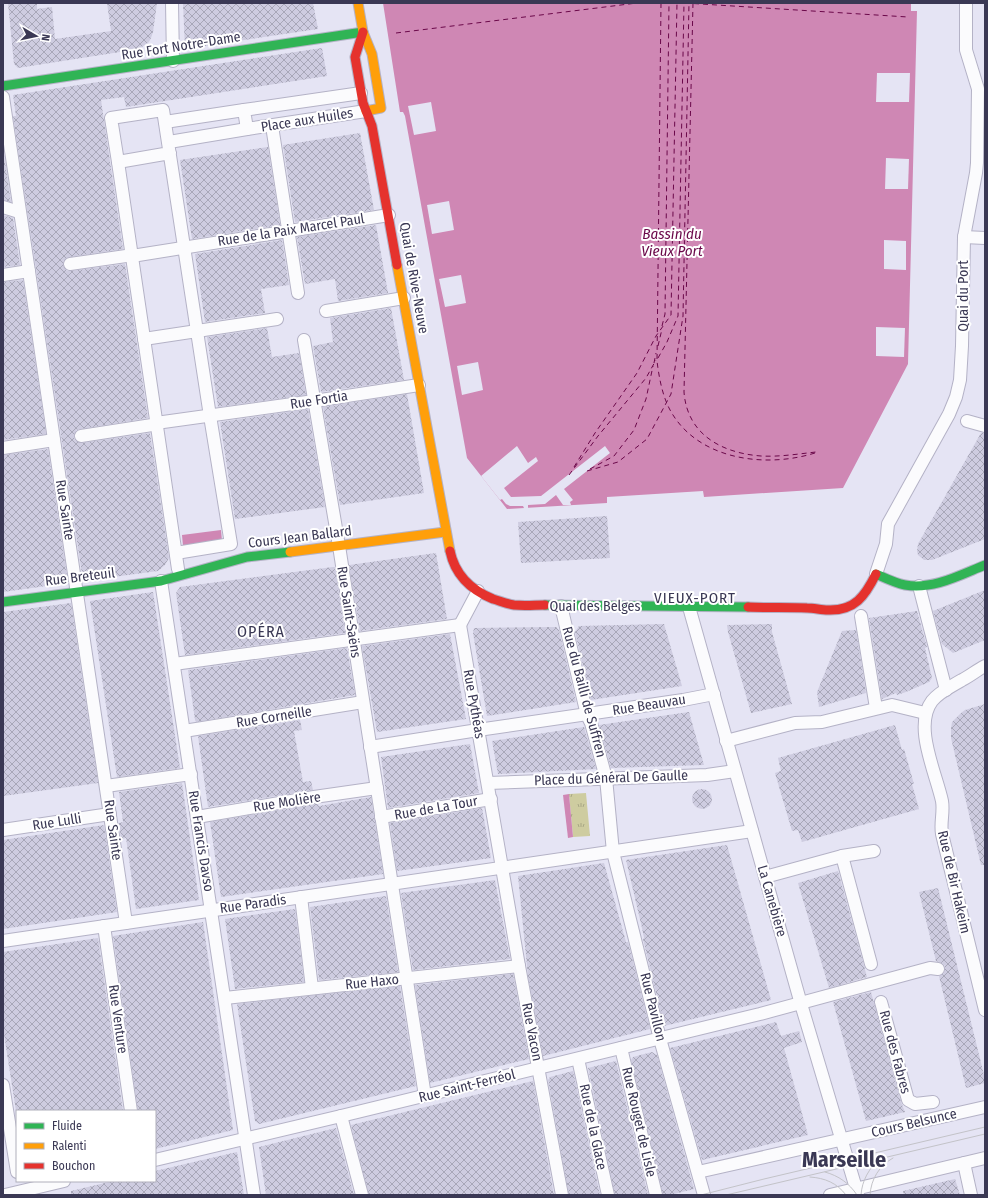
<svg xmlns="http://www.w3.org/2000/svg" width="988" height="1198" font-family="'Fira Sans Condensed',sans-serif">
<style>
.grass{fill:url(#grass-tufts)}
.water{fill:#cf87b4}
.pier{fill:#e5e4f4}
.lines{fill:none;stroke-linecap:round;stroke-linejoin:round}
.ferry{stroke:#6a0749;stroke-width:1;stroke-dasharray:5 4;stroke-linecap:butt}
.building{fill:url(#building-cross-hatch)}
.street-casing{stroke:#b4b2c6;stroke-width:14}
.fast-casing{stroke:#b4b2c6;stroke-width:11}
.slow-casing{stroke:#b4b2c6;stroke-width:11}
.jam-casing{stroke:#b4b2c6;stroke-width:11}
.street{stroke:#fbfbfd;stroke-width:12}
.fast{stroke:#30b455;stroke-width:9}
.slow{stroke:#ff9f0a;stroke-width:9}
.jam{stroke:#e5322d;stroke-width:9}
.tram{stroke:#c3c3c8;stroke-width:1}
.labels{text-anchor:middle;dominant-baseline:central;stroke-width:4;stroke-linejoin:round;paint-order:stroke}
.street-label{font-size:14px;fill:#3a3854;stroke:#fff}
.water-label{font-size:15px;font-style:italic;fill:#6a0749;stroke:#fff}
.neighbourhood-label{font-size:15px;letter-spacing:1px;fill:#3a3854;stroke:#fff}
.quarter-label{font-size:16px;letter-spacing:1px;fill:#3a3854;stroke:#fff}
.town-label{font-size:22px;font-weight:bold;fill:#3a3854;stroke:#fff}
</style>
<defs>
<pattern id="grass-tufts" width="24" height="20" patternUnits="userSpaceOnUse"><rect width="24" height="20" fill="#cecca0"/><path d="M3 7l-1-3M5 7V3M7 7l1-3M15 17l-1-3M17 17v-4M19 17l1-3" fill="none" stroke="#a8a785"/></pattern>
<pattern id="building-cross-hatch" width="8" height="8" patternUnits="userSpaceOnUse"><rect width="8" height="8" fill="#cecce0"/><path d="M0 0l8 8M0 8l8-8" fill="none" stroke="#a8a7b8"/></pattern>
</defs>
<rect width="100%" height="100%" fill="#e5e4f4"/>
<polygon class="grass" points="586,793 590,836 573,837 569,794"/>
<g class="water">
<polygon points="383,3 911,3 911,11 917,11 908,364 843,488 704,497 703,491 607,497 607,503 507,509 467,458 405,116 403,112 400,112"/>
<polygon points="221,530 222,541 183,546 182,535"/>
<polygon points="569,794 573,837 568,838 563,795"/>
</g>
<g class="pier">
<polygon points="877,73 910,73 909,102 876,102"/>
<polygon points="431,102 436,131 414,135 408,106"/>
<polygon points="886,158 909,159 908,189 885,189"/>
<polygon points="449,201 454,230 432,234 427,205"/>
<polygon points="884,240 906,241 906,270 884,269"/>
<polygon points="461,275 466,303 445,307 439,279"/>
<polygon points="876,327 905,328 904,357 876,356"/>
<polygon points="478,362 483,390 462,395 457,366"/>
<polygon points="517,446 528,463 536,457 538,461 504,488 511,497 541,496 605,446 610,453 564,489 573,500 570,502 571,505 563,505 556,495 545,504 528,505 528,508 524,508 523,506 510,506 506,504 502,499 500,500 481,476"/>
</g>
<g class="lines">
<g class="ferry">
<path d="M661,3L657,361C659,377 662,394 669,408C696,461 768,469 818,452"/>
<polyline points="685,3 908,17"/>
<path d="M693,3L684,392C687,434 721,453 761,456C779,457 798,454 816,452"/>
<polyline points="396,33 637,3"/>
<polyline points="662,326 665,314 669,3"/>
<polyline points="658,346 662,329"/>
<polyline points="658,358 667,342 678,316 684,3"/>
<polyline points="654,363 656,353"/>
<polyline points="574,467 595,433 637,373 656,336 671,315 677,3"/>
<polyline points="590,469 614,456 634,430 646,399 653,366"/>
<polyline points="587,471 618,462 647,439 671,394 683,316 689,3"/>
<polyline points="569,475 598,436 646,378 656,360"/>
</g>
</g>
<g class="building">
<polygon points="8,3 37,3 37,9 52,7 55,39 111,31 107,3 157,3 153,32 151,38 149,42 139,49 18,68 14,64"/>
<polygon points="183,3 313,3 318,29 185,49"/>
<polygon points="322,48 327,76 126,107 124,97 101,100 123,249 69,257 63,261 63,265 67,271 71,271 125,264 148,418 80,429 76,430 74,437 75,441 82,443 150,433 169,558 165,565 158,571 83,581 13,116 16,116 13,95"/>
<polygon points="360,133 374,210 295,222 283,145"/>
<polygon points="268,147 280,225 192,239 180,160"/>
<polygon points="3,148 11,202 3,200"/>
<polygon points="3,215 13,218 20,265 3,267"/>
<polygon points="376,225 388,293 338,301 335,279 305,284 297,237"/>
<polygon points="282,240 289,285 261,289 265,313 205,322 195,254"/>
<polygon points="23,280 46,434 3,440 3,282"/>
<polygon points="391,308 404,380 321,392 313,346 333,342 330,318"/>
<polygon points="267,328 272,357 299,353 306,395 218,407 207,337"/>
<polygon points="407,394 424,493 340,505 323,407"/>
<polygon points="308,409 325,507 235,519 220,422"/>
<polygon points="981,433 985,433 985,539 932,560 924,560 918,555 917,551 918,544"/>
<polygon points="48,449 68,583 3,592 3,455"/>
<polygon points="607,516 610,558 521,563 518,522"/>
<polygon points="436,553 447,619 360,631 349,565"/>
<polygon points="333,567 335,567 345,633 185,655 176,593 180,587"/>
<polygon points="985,590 985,640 953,653 942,644 933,611"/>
<polygon points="153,592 180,768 117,777 90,601"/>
<polygon points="71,603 98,783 3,796 3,612"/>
<polygon points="917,611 927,647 925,648 932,678 929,682 906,692 897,695 896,693 882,699 869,618"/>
<polygon points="664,624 682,686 591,700 575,632 579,626"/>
<polygon points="772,624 772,632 792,704 751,713 728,632 727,625"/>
<polygon points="556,627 559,630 576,702 487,716 473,633 474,628"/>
<polygon points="856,630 866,693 819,707 817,692 842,631"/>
<polygon points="450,634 466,719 377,732 362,646"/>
<polygon points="347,648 355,695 196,722 195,720 188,670"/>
<polygon points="985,704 985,865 981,865 951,738 951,729 952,722 961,713 965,710"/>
<polygon points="689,712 704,765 611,768 599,725"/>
<polygon points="300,720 302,730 294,731 303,782 311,781 313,790 208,807 198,736"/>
<polygon points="895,725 902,750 904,749 914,784 912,784 919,809 802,842 798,830 792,831 775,773 781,771 778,758"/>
<polygon points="584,727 596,769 498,774 492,741"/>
<polygon points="470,744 479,793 388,808 381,757"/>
<polygon points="182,783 199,900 136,909 126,838 121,839 119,823 123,822 119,792"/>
<circle cx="702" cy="799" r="10"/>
<polygon points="371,797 383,874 221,897 210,822 315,804 318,804 319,806"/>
<polygon points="482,808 491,858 397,871 390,823"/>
<polygon points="104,825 117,912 3,929 3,840"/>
<polygon points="727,845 771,1000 664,1026 643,939 644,938 642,928 626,860"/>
<polygon points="604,863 626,942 628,942 650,1029 543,1056 528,976 518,876"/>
<polygon points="838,871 867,977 829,988 798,883"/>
<polygon points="495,880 510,959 413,970 401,893"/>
<polygon points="938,888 985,1079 985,1083 966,1088 939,976 944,973 945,966 942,963 936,961 919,892"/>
<polygon points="386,896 398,972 319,980 310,907"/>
<polygon points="295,909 304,982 235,989 225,919"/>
<polygon points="203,922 233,1130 155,1149 155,1111 138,1111 113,936"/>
<polygon points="98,938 123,1111 16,1111 3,1028 3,952"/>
<polygon points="513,974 529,1059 430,1083 415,985"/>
<polygon points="400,986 416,1086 259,1124 255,1121 237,1004"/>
<polygon points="871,992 901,1102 905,1112 866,1121 833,1002"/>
<polygon points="776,1022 781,1036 799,1031 802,1042 784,1048 808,1135 702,1160 670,1048"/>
<polygon points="652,1052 657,1055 694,1189 670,1195 663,1195 631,1060 633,1057"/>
<polygon points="616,1061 648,1195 615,1195 588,1068"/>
<polygon points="573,1071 600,1195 569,1195 548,1080 550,1077"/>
<polygon points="533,1081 554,1195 369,1195 351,1125"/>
<polygon points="336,1128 354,1195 266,1195 259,1147"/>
<polygon points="237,1152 244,1195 71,1195 71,1191 113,1181 155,1181 155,1171"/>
<polygon points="955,1179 960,1195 904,1195 903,1191"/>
</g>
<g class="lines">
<defs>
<g id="street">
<polyline points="172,3 173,61"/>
<polyline points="361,93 244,110 247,129 366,111"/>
<polyline points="3,97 126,923"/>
<polyline points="165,122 244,110"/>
<polyline points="272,126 298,293"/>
<polyline points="169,142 247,129"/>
<polyline points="170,153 118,162 111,118 163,110 210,416 231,544 176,553"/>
<polyline points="118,162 178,569"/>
<polyline points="3,207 19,212"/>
<polyline points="964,237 985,238"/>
<polyline points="132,256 389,215"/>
<polyline points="70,264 126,256"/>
<polyline points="3,275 29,271"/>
<polyline points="326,311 404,298"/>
<polyline points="144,339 277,319"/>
<polyline points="304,340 339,546 425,1096"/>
<polyline points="967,421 985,426"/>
<polyline points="156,423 314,401 419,385"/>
<polyline points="81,436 152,425"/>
<polyline points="3,448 54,440"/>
<polyline points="876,574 886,544 888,524 949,414 956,397 960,380 962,346 964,237 976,173 977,163 978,89 966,50 966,3"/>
<polyline points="161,581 254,1195"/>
<polyline points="919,586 946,690"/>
<polyline points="561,606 587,715 591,723 606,778 613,852 660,1039 704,1195"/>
<polyline points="689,607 801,1004 858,1195"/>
<polyline points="861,616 876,708"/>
<polyline points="460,625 519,966 562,1195"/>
<polyline points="460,625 478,591"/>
<polyline points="174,664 460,625"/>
<path d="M985,666C977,670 970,676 962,680C952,686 939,692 932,701C913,726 936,773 942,801C944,812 940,823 942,834L985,1010"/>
<polyline points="184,731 363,702"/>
<polyline points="726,741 795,723 822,722 892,705 925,713"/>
<polyline points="370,747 478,730 683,700 714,694"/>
<polyline points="488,783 707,775 735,771"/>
<polyline points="106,786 191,774"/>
<polyline points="197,817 314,797 377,788"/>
<polyline points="381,817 491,799"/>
<polyline points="3,830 110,814"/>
<polyline points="842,856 871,964"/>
<polyline points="765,877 842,856 874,851"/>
<polyline points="301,897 312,988"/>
<polyline points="104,926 131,1111"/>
<polyline points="3,941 752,831"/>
<polyline points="225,998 519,966"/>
<polyline points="881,1002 908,1100 915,1104 933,1102"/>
<polyline points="621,1048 656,1195"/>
<polyline points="578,1059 608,1195"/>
<polyline points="3,1085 17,1172"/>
<polyline points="341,1116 362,1195"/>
<polyline points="155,1160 341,1116 760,1014 930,968 938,969"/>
<polyline points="964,1163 971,1195"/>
<polyline points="698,1172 985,1107"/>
<polyline points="5,1195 64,1181"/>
<polyline points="830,1195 985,1158"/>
</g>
<g id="fast">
<polyline points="3,86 363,32"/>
<path d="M876,574C885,578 895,583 905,585C933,590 960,575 985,565"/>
<polyline points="3,602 161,581 247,557 290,552"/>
<polyline points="545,605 748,607"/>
</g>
<g id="slow">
<polyline points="358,3 363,32 372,54 381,108 366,111"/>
<polyline points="397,265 450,551"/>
<polyline points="290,552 445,532"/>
</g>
<g id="jam">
<polyline points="363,32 355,57 363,103 372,126 397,265"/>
<path d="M450,551C455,575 471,590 493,599C500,601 507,604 514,605C525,606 535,605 545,605"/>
<path d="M748,607C768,608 787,607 807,608C814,608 821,610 828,610C855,611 865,596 876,574"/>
</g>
</defs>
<use href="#street" class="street-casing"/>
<use href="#fast" class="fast-casing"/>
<use href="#slow" class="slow-casing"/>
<use href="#jam" class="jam-casing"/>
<use href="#street" class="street"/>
<use href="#fast" class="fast"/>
<use href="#slow" class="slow"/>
<use href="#jam" class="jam"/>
<g class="tram">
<path d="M825,1172C839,1176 849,1183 857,1195"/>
<path d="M810,1177C825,1178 837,1183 846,1195"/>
<polyline points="701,1195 764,1179 985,1127"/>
<polyline points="726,1195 985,1134"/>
<path d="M861,1195C862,1180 869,1169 879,1159"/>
<path d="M870,1195C871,1179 879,1166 893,1158"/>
</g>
</g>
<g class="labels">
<g class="street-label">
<text transform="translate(181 46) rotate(-9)">Rue Fort Notre-Dame</text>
<text transform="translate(307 120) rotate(-9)">Place aux Huiles</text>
<text transform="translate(291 230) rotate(-9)">Rue de la Paix Marcel Paul</text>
<text transform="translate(414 278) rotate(80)">Quai de Rive-Neuve</text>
<text transform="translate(963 296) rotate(-90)">Quai du Port</text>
<text transform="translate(319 400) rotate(-9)">Rue Fortia</text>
<text transform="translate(65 510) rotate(81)">Rue Sainte</text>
<text transform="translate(300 537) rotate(-7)">Cours Jean Ballard</text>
<text transform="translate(80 577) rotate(-7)">Rue Breteuil</text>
<text x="595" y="606">Quai des Belges</text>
<text transform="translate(349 612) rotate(81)">Rue Saint-Saëns</text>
<text transform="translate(584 692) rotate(75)">Rue du Bailli de Suffren</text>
<text transform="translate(474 704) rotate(80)">Rue Pythéas</text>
<text transform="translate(649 705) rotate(-9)">Rue Beauvau</text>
<text transform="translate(274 717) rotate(-9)">Rue Corneille</text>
<text transform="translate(611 778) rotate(-2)">Place du Général De Gaulle</text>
<text transform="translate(287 802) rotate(-9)">Rue Molière</text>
<text transform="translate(436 808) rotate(-10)">Rue de La Tour</text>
<text transform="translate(57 822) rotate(-9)">Rue Lulli</text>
<text transform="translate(113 830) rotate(82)">Rue Sainte</text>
<text transform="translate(201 841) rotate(81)">Rue Francis Davso</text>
<text transform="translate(954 882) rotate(77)">Rue de Bir Hakeim</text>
<text transform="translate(772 901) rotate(74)">La Canebière</text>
<text transform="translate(253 904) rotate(-8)">Rue Paradis</text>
<text transform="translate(372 982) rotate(-6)">Rue Haxo</text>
<text transform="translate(653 1007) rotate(76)">Rue Pavillon</text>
<text transform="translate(118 1019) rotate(82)">Rue Venture</text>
<text transform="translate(532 1032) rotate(79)">Rue Vacon</text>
<text transform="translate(895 1052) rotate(75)">Rue des Fabres</text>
<text transform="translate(467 1086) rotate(-14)">Rue Saint-Ferréol</text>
<text transform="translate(639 1122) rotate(77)">Rue Rouget de Lisle</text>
<text transform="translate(914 1123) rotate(-13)">Cours Belsunce</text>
<text transform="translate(593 1127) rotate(78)">Rue de la Glace</text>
</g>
<g class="water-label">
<text x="672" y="234">Bassin du<tspan x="672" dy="17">Vieux Port</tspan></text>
</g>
<g class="neighbourhood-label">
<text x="695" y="598">VIEUX-PORT</text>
</g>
<g class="quarter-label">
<text x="261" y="631">OPÉRA</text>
</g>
<g class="town-label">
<text x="844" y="1159">Marseille</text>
</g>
</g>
<rect width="988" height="1198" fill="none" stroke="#3a3854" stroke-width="8"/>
<rect x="16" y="1110" width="140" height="72" fill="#ffffff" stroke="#b0afbb"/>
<rect x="24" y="1123" width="20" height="6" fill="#30b455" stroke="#b0afbb"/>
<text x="52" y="1130" font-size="12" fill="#3a3854">Fluide</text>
<rect x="24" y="1143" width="20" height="6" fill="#ff9f0a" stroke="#b0afbb"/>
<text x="52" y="1150" font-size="12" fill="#3a3854">Ralenti</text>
<rect x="24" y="1163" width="20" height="6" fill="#e5322d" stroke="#b0afbb"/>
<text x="52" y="1170" font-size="12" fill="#3a3854">Bouchon</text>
<g transform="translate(36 36) rotate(99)" stroke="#ffffff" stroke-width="3" paint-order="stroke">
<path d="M0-3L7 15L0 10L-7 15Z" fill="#3a3854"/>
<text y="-6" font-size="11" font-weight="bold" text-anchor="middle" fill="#3a3854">N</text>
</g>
</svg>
